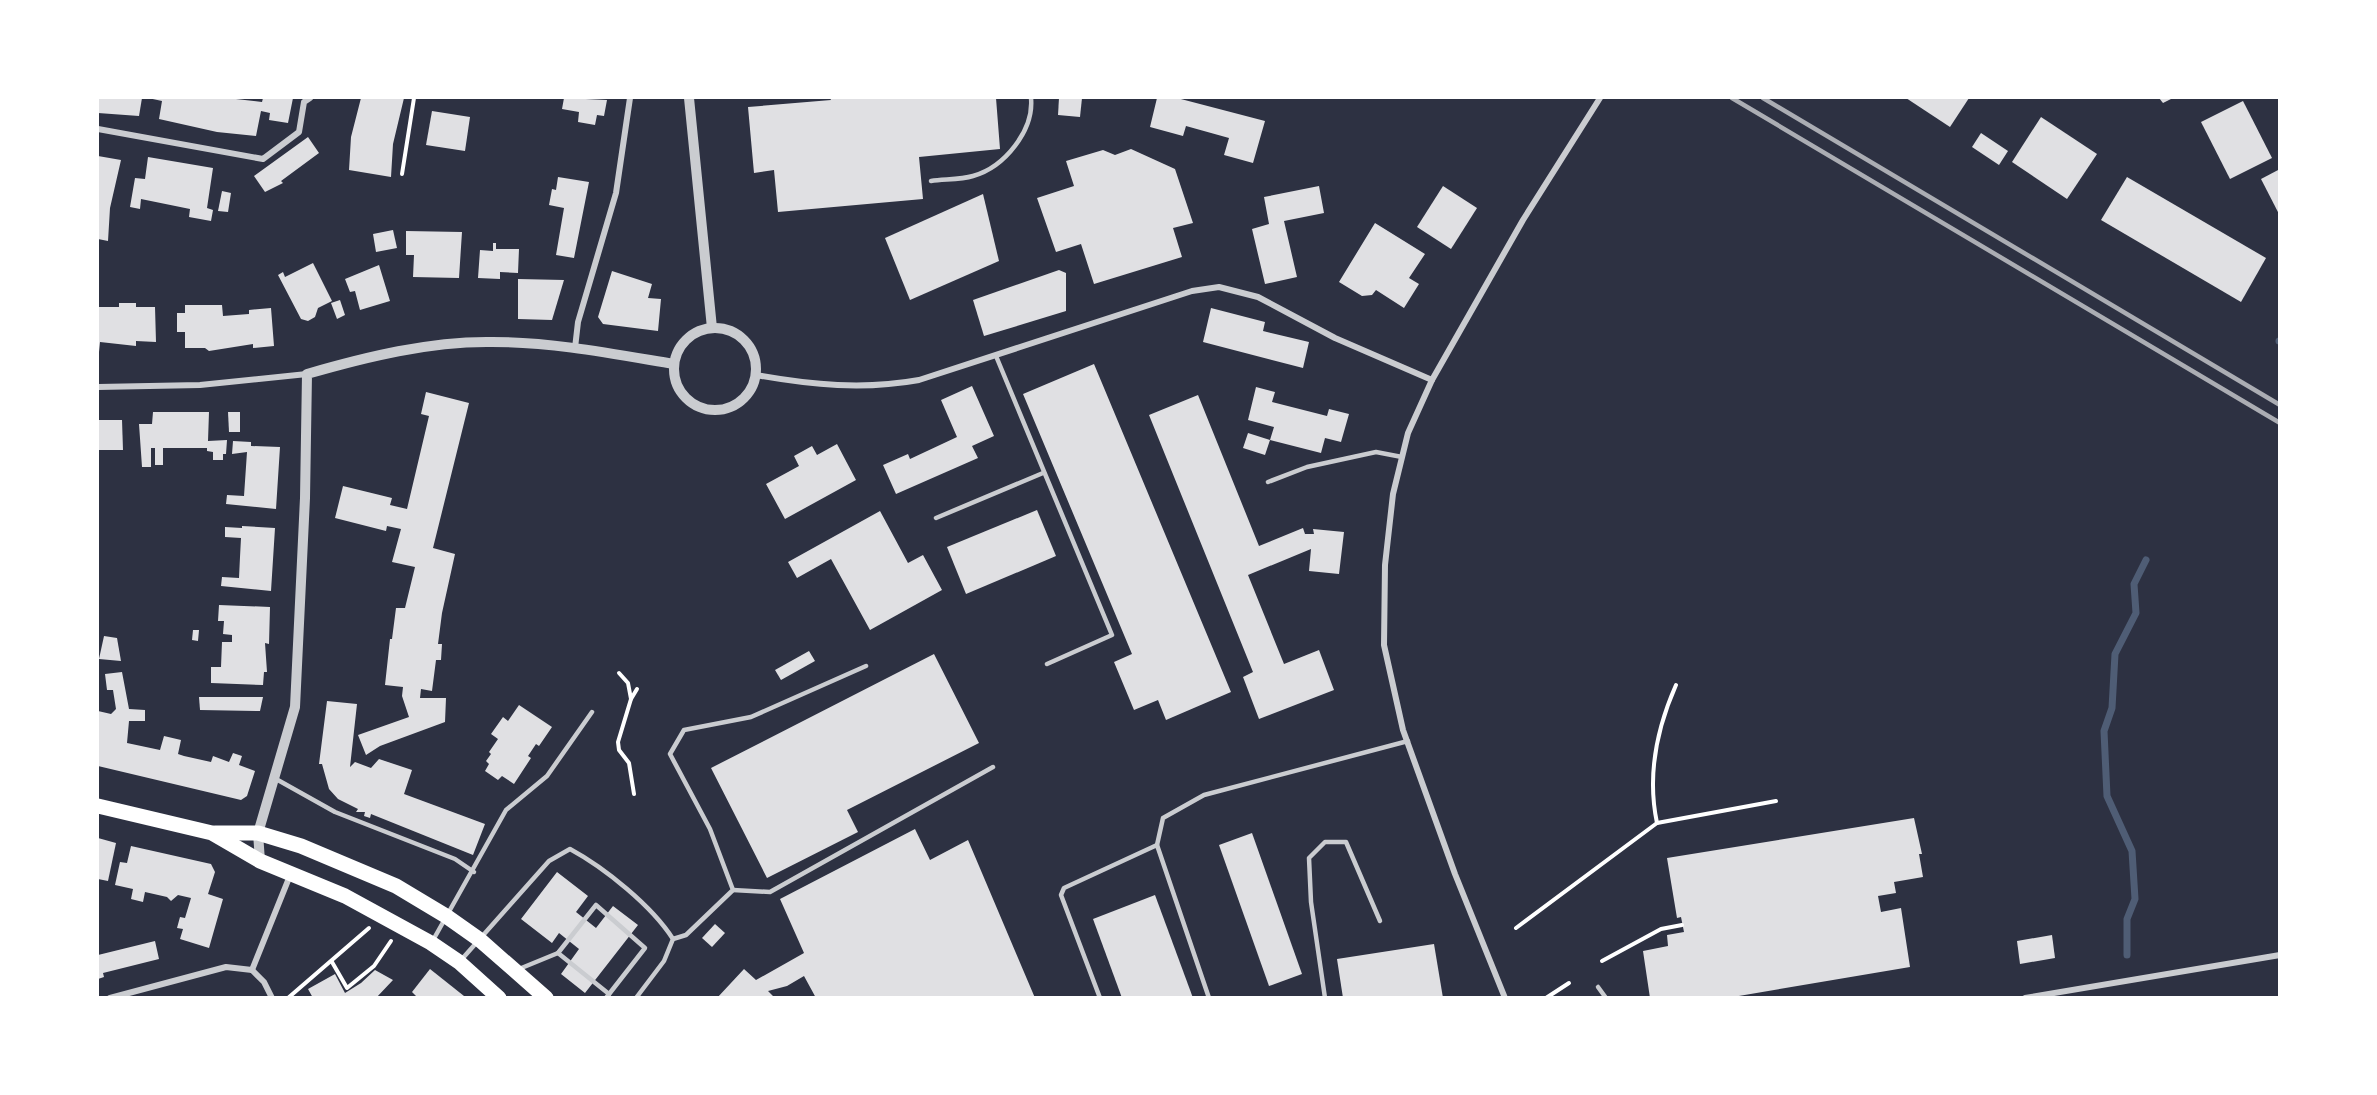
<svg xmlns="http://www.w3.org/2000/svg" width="2377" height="1095" font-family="Raleway,sans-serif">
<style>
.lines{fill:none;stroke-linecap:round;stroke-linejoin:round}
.stream{stroke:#4f5d75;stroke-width:7}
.building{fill:#e0e0e3}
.path{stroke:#fff;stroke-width:4}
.service{stroke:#caccd0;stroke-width:4.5}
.minor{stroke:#caccd0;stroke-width:6}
.tertiary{stroke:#caccd0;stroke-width:10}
.primary{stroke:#fff;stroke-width:15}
.rail{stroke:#abadb3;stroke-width:4.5}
</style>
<rect width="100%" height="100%" fill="#2d3142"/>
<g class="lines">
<g class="stream">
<polyline points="2279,341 2280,341"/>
<polyline points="2127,955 2127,919 2135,899 2132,851 2107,796 2104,731 2112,708 2115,654 2136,613 2134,584 2146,560"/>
</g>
</g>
<g class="building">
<polygon points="98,98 142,98 139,116 98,113"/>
<polygon points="148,98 227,98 262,102 263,98 293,98 288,123 269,120 270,113 261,111 256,136 217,132 159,119 162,101"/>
<polygon points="361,98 404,98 393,144 391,177 349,170 351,137"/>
<polygon points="564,98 607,100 604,116 597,115 595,125 578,122 579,112 562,109"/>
<polygon points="830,98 996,98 1000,149 919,157 923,199 778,212 774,170 754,173 748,107 831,100"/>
<polygon points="1059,98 1082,98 1080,117 1058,115"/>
<polygon points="1157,98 1177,98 1265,121 1253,163 1224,155 1229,138 1186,126 1183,136 1150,127"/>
<polygon points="1906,98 1969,98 1950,127"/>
<polygon points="2159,98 2173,98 2163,103"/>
<polygon points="2243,101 2272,158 2230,179 2201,122"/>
<polygon points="432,111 470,117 465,151 426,145"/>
<polygon points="2041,117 2097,154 2067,199 2012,162"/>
<polygon points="1981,133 2008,151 1999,165 1972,147"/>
<polygon points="308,137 319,153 281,181 283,183 265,192 254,176"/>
<polygon points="1131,149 1175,169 1193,223 1173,228 1182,257 1094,284 1081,244 1056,252 1037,198 1074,186 1066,161 1103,150 1115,155"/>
<polygon points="98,156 121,160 110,208 108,241 98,239"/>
<polygon points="148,157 213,168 207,208 213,210 211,221 189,217 190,209 141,199 140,209 130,207 135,178 145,179"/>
<polygon points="2280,169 2280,216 2261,179"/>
<polygon points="558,177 589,182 574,258 556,255 564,208 549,205 552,189 556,190"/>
<polygon points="2127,177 2266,258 2241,302 2101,220"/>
<polygon points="1319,186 1324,213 1284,221 1297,277 1265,284 1252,229 1269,224 1264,197"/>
<polygon points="1443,186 1477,208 1451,249 1417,227"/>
<polygon points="222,191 231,193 228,212 218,211"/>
<polygon points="983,194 999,261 910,300 885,238"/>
<polygon points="1375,223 1425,254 1409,278 1419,284 1404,308 1376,290 1372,295 1362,296 1339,282"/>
<polygon points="393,230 397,248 376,252 373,234"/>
<polygon points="406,231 462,232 459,278 413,277 414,255 406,255"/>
<polygon points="493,243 496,243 496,249 519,249 518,273 500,272 500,279 478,278 480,250 493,251"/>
<polygon points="313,263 332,301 318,308 315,317 308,321 301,319 278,275 283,272 285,277"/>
<polygon points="379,265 390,301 360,310 355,291 350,292 345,279"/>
<polygon points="1059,270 1066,273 1066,311 984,336 973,300"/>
<polygon points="612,271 652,284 648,298 661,299 658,331 603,324 598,317"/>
<polygon points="518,279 564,280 552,320 518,319"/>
<polygon points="340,300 345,315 337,319 331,303"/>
<polygon points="119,303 136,303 136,307 155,307 156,342 136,341 136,346 100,342 98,362 99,307 119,307"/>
<polygon points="185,305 222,305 223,316 249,314 249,310 271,308 274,346 253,348 253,344 209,351 205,348 185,348 185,332 177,332 177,313 185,313"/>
<polygon points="1211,308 1265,322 1263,331 1309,342 1303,368 1203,342"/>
<polygon points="1094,364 1231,692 1166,720 1158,700 1134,710 1114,662 1132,654 1023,394"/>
<polygon points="972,386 994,436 972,446 978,458 896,494 883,465 908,454 910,459 957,437 941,400"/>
<polygon points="1256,387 1275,392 1272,402 1327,416 1329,409 1349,414 1341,442 1325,438 1321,453 1270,440 1274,427 1248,420"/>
<polygon points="426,392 469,403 433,548 455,554 442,613 438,644 442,644 441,660 436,660 432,691 421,689 420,698 446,698 445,722 380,746 366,755 358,735 409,717 402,696 403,687 385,685 390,639 392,639 396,608 405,608 415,567 392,562 401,529 387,526 386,531 335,518 343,486 392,498 390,505 407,509 429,416 421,414"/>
<polygon points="1198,395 1259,546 1303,528 1305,534 1314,534 1313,529 1344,532 1339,574 1309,571 1311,549 1248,575 1284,664 1319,650 1334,690 1259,719 1243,677 1253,672 1149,415"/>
<polygon points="153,412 209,412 208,441 227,440 226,454 223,454 223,460 213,460 213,452 207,451 207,448 163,448 163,465 155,465 155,448 151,448 151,467 142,467 139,424 152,424"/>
<polygon points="228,412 240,412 240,432 229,432"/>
<polygon points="98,420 122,420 123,450 98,450"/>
<polygon points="1248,433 1270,440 1265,455 1243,448"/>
<polygon points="233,441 251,442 251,446 280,447 276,509 226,504 227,495 244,496 247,452 232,454"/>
<polygon points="837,444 856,480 785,519 766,484 799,466 794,456 812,446 817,455"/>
<polygon points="1037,510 1056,556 966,594 947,547"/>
<polygon points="880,511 908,563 923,555 942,590 870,630 831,559 797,578 788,562"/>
<polygon points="242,526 275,528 271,591 221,586 222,577 239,578 240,557 241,538 225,537 225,527 242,528"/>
<polygon points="219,605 270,607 269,644 265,643 267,672 264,672 263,685 211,683 211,667 221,667 222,642 232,642 232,635 223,634 224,621 218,621"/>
<polygon points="193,630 199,630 198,641 192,640"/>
<polygon points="104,636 117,638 121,661 99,659"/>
<polygon points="809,651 815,661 781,680 775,670"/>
<polygon points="934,654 979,743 847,810 858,832 767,878 711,768"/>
<polygon points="122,672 129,709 145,710 145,721 129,721 127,743 160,750 164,736 181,740 178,754 184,756 211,762 213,756 229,762 233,753 242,756 239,765 255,771 247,796 241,800 98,766 98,711 111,714 116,709 113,690 107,690 105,674"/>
<polygon points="199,697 263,697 260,711 200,710"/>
<polygon points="327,701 357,704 350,767 355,762 371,768 379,759 412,770 404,794 485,824 473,855 371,814 370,818 364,816 365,812 356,812 358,809 338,799 329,789 322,764 319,764"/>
<polygon points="519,705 552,727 539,746 536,744 528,756 531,758 514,784 502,776 498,780 485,771 489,764 486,761 491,754 489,752 498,739 491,734 503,717 508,721"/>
<polygon points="1914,818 1922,854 1919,854 1923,877 1894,882 1896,893 1878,896 1881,912 1901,908 1910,967 1727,998 1650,998 1643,951 1668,946 1667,935 1684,932 1681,917 1677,918 1667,858"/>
<polygon points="915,829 930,860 968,840 1035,998 816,998 804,976 787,986 768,991 775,998 717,998 744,969 756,980 804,953 780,899"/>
<polygon points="1252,833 1302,974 1269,986 1219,845"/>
<polygon points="98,838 116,843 108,881 98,879"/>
<polygon points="131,846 211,864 215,872 208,894 223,899 209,948 180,939 183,929 177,928 180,917 185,918 191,898 178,895 171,901 167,897 145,892 143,902 131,899 133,889 115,885 120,862 127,863"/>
<polygon points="557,872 588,896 576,912 596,928 613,906 638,925 585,993 561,974 579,949 559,933 552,943 521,919"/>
<polygon points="1155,895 1193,998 1122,998 1093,919"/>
<polygon points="715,924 725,933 712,947 702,938"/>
<polygon points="2052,935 2055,958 2020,964 2017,941"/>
<polygon points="155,941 159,959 103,973 104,977 98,979 98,955"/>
<polygon points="1434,944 1443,998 1343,998 1337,959"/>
<polygon points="430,969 464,996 462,998 418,998 412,992"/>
<polygon points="375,970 393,980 376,998 313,998 308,989 335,974 345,993 361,983"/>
</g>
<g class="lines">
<g class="path">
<polyline points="402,174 414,98"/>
<polyline points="619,673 628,683 631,699 637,689"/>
<polyline points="631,699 618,742 619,750 629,763 634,794"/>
<path d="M1657,823C1647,776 1657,728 1676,685"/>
<polyline points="1516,928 1657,823 1776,801"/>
<polyline points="1602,961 1661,929 1682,925"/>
<polyline points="332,962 347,988 374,966 391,941"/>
<polyline points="288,998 369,928"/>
<polyline points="1546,998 1569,983"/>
</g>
<g class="service">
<path d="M931,181C944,179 960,180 973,176C1005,167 1034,130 1031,98"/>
<polyline points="996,356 1112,635 1047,664"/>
<polyline points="1268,482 1307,467 1376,452 1402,457"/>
<polyline points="936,518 1043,473"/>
<polyline points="276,779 335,812 455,859 474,872"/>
<polyline points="1157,845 1163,818 1204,795 1408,741"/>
<polyline points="733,890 770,892 993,767"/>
<polyline points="673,939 686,935 733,890 710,829 670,754 684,730 751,717 866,666"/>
<polyline points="432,942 506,810 547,776 592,712"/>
<polyline points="558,953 609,994"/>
<path d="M462,959L549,861L570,849C605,868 652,906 673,939L664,961L636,998"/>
<polyline points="519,969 558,953 596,905 645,948 606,998"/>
<polyline points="1598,987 1606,998"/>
<polyline points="1100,998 1061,895 1064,888 1157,845 1209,998"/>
<polyline points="1325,998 1311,902 1309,858 1325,842 1346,842 1380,921"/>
</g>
<g class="minor">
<polyline points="98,129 263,159 299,132 304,102 310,98"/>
<polyline points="575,348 578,322 616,193 630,98"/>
<path d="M756,375C811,385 864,390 919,380L1192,291L1219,287L1258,297L1335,338L1432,380"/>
<polyline points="98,387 200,385 307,374"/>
<polyline points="252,970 291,873"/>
<polyline points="252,970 264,982 272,998"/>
<polyline points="110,998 226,967 252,970"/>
<polyline points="1505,998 1455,874 1403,730 1384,645 1385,565 1393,494 1408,433 1432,380 1523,220 1600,98"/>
<polyline points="2025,998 2280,955"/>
</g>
<g class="tertiary">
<polyline points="689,98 712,328"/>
<circle cx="715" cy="369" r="41"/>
<path d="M260,861L258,833L295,707L305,498L307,374C366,357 430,341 492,342C553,342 614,354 674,364"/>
</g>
<g class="primary">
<polyline points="98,806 212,833 260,861 345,896 431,943 459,962 499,998"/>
<polyline points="215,833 258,833 301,846 396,886 446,916 480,940 546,998"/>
</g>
<g class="rail">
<polyline points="1732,98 2280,423"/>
<polyline points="1763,98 2280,405"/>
</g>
</g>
<rect width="2377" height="1095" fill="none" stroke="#ffffff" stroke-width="198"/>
</svg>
